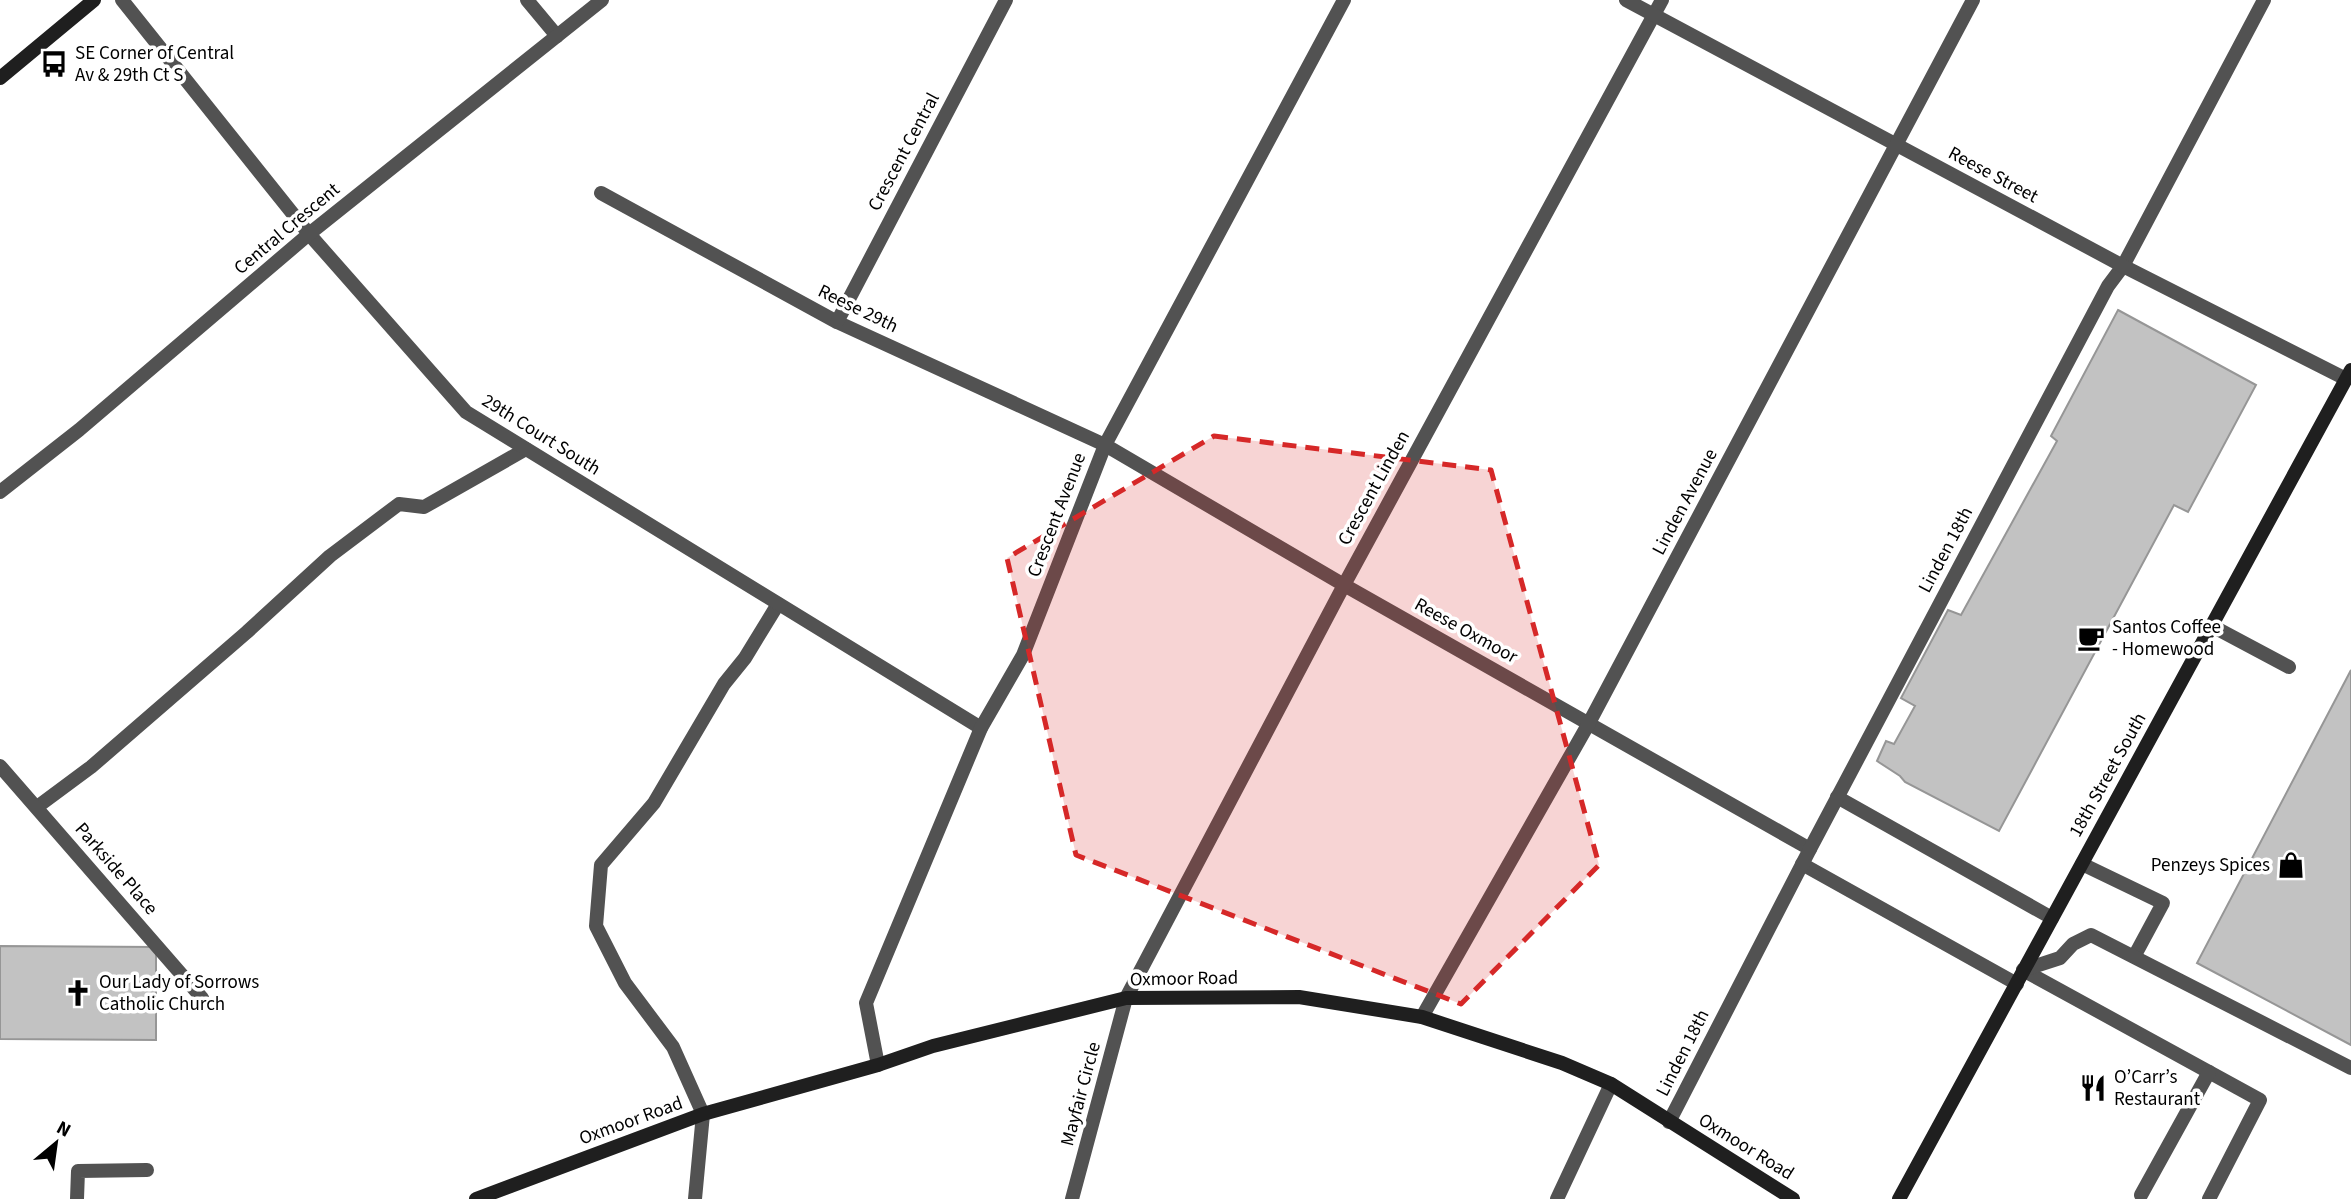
<svg xmlns="http://www.w3.org/2000/svg" width="2351" height="1199" font-family="'Source Sans 3',sans-serif">
<style>
.building{fill:#c2c2c2;stroke:#969696;stroke-width:2}
.lines{fill:none;stroke-linecap:round;stroke-linejoin:round}
.lane{stroke:#525252;stroke-width:14}
.street{stroke:#525252;stroke-width:14}
.secondary{stroke:#1f1f1f;stroke-width:14}
.marked{fill:#d62828;fill-opacity:0.2;stroke:#d62828;stroke-width:5;stroke-dasharray:14 9;stroke-linejoin:round}
.labels{text-anchor:middle;dominant-baseline:central;stroke-width:7;stroke-linejoin:round;paint-order:stroke}
.poi-label{font-size:19px;fill:#000;stroke:#fff;text-anchor:start}
.street-label{font-size:19px;fill:#000;stroke:#fff}
</style>
<rect width="100%" height="100%" fill="#fff"/>
<g class="building">
<polygon points="2118,310 2256,385 2188,512 2174,505 1999,831 1905,782 1900,776 1877,761 1886,741 1894,744 1915,706 1901,698 1948,610 1961,615 2057,441 2051,436"/>
<polygon points="2351,670 2351,1045 2197,963"/>
<polygon points="0,946 156,947 156,1040 0,1039"/>
</g>
<g class="lines">
<g class="lane">
<polyline points="527,0 557,36"/>
<polyline points="601,193 837,322 1105,445 1344,585 1810,849"/>
<polyline points="837,322 1006,0"/>
<polyline points="2212,626 2289,667"/>
<polyline points="1837,797 2052,918"/>
<polyline points="37,807 91,767 247,632 330,556 399,504 424,507 526,449"/>
<polyline points="1802,864 2017,984"/>
<polyline points="2082,864 2163,903 2135,955"/>
<polyline points="2023,970 2260,1100 2209,1199"/>
<polyline points="2023,970 2060,958 2073,944 2091,935 2351,1068"/>
<polyline points="1126,998 1344,585 1662,0"/>
<polyline points="703,1114 673,1047 625,983 596,926 601,865 654,803 724,684 745,658 778,604"/>
<polyline points="1669,1122 1810,849 2108,286 2123,266 2264,0"/>
<polyline points="2141,1195 2209,1072"/>
<polyline points="77,1199 78,1171 147,1170"/>
<polyline points="1557,1199 1611,1084"/>
</g>
<g class="street">
<polyline points="122,0 309,234 466,412 981,728"/>
<polyline points="1626,0 2123,266 2346,379"/>
<polyline points="0,492 79,430 309,234 602,0"/>
<polyline points="0,766 202,998"/>
<polyline points="1422,1017 1589,723 1973,0"/>
<polyline points="878,1065 866,1003 981,728 1023,655 1105,445 1344,0"/>
<polyline points="695,1199 703,1114"/>
<polyline points="1072,1199 1126,998"/>
</g>
<g class="secondary">
<polyline points="0,78 94,0"/>
<polyline points="476,1199 703,1114 878,1065 933,1046 1126,998 1299,997 1422,1017 1562,1063 1611,1084 1793,1199"/>
<polyline points="1899,1199 2351,370"/>
</g>
</g>
<path class="marked" d="M1214,436L1491,470L1599,865L1461,1004L1076,855L1007,558Z"/>
<defs>
<symbol id="bus-bare" viewBox="-9 -9 18 18"><path d="M-5-6H5V4H4V6H2V4H-2V6H-4V4H-5ZM-3.5-4V0h7V-4ZM-3.5 1.2v1.5H-2V1.2ZM2 1.2v1.5H3.5V1.2Z" fill="#000" stroke="#fff" stroke-width="2.5" paint-order="stroke"/></symbol>
<symbol id="cafe-bare" viewBox="-9 -9 18 18"><path d="M-5.5-4.5H6V0H3Q3 3.5 0 3.5H-2.5Q-5.5 3.5-5.5 0ZM3-3.2v2h1.7v-2ZM-6 4.5H4V6H-6Z" fill="#000" stroke="#fff" stroke-width="2.5" paint-order="stroke"/></symbol>
<symbol id="shop-bare" viewBox="-9 -9 18 18"><path d="M-5-2.5h2.3a2.7 3.5 0 0 1 5.4 0H5L5.5 6h-11ZM-1.5-2.5h3a1.5 2.3 0 0 0-3 0Z" fill="#000" stroke="#fff" stroke-width="2.5" paint-order="stroke"/></symbol>
<symbol id="church-bare" viewBox="-9 -9 18 18"><path d="M-1.2-6h2.4v3.5h3.3v2.4h-3.3V6h-2.4V-.1h-3.3v-2.4h3.3Z" fill="#000" stroke="#fff" stroke-width="2.5" paint-order="stroke"/></symbol>
<symbol id="restaurant-bare" viewBox="-9 -9 18 18"><path d="M-5-6h1v4h1v-4h1v4h1v-4h1v5L-1.5 .5V6h-2V.5L-5-1ZM5-6V6H3V1.5H1.5Q1.5-4 5-6Z" fill="#000" stroke="#fff" stroke-width="2.5" paint-order="stroke"/></symbol>
</defs>
<g fill-rule="evenodd">
<use href="#bus-bare" x="35" y="45" width="38" height="38"/>
<use href="#cafe-bare" x="2072" y="619" width="38" height="38"/>
<use href="#shop-bare" x="2272" y="846" width="38" height="38"/>
<use href="#church-bare" x="59" y="974" width="38" height="38"/>
<use href="#restaurant-bare" x="2074" y="1069" width="38" height="38"/>
</g>
<g class="labels">
<g class="poi-label">
<text x="75" y="53">SE Corner of Central<tspan x="75" dy="22">Av &amp; 29th Ct S</tspan></text>
<text x="2112" y="627">Santos Coffee<tspan x="2112" dy="22">- Homewood</tspan></text>
<text x="2270" y="865" text-anchor="end">Penzeys Spices</text>
<text x="99" y="982">Our Lady of Sorrows<tspan x="99" dy="22">Catholic Church</tspan></text>
<text x="2114" y="1077">O’Carr’s<tspan x="2114" dy="22">Restaurant</tspan></text>
</g>
<g class="street-label">
<text transform="translate(904 152) rotate(-62)">Crescent Central</text>
<text transform="translate(1993 175) rotate(28)">Reese Street</text>
<text transform="translate(287 229) rotate(-40)">Central Crescent</text>
<text transform="translate(858 309) rotate(26)">Reese 29th</text>
<text transform="translate(541 435) rotate(32)">29th Court South</text>
<text transform="translate(1374 488) rotate(-61)">Crescent Linden</text>
<text transform="translate(1685 502) rotate(-62)">Linden Avenue</text>
<text transform="translate(1057 515) rotate(-69)">Crescent Avenue</text>
<text transform="translate(1946 550) rotate(-62)">Linden 18th</text>
<text transform="translate(1466 631) rotate(29)">Reese Oxmoor</text>
<text transform="translate(2108 775) rotate(-61)">18th Street South</text>
<text transform="translate(116 869) rotate(49)">Parkside Place</text>
<text transform="translate(1184 979) rotate(-1)">Oxmoor Road</text>
<text transform="translate(1683 1053) rotate(-63)">Linden 18th</text>
<text transform="translate(1081 1094) rotate(-75)">Mayfair Circle</text>
<text transform="translate(631 1121) rotate(-20)">Oxmoor Road</text>
<text transform="translate(1746 1147) rotate(32)">Oxmoor Road</text>
</g>
</g>
<g transform="translate(56 1143) rotate(29)" stroke="#ffffff" stroke-width="5" paint-order="stroke">
<path d="M0-5L12 26L0 18L-12 26Z" fill="#000000"/>
<text y="-10" font-size="19" font-weight="bold" text-anchor="middle" fill="#000000">N</text>
</g>
</svg>
